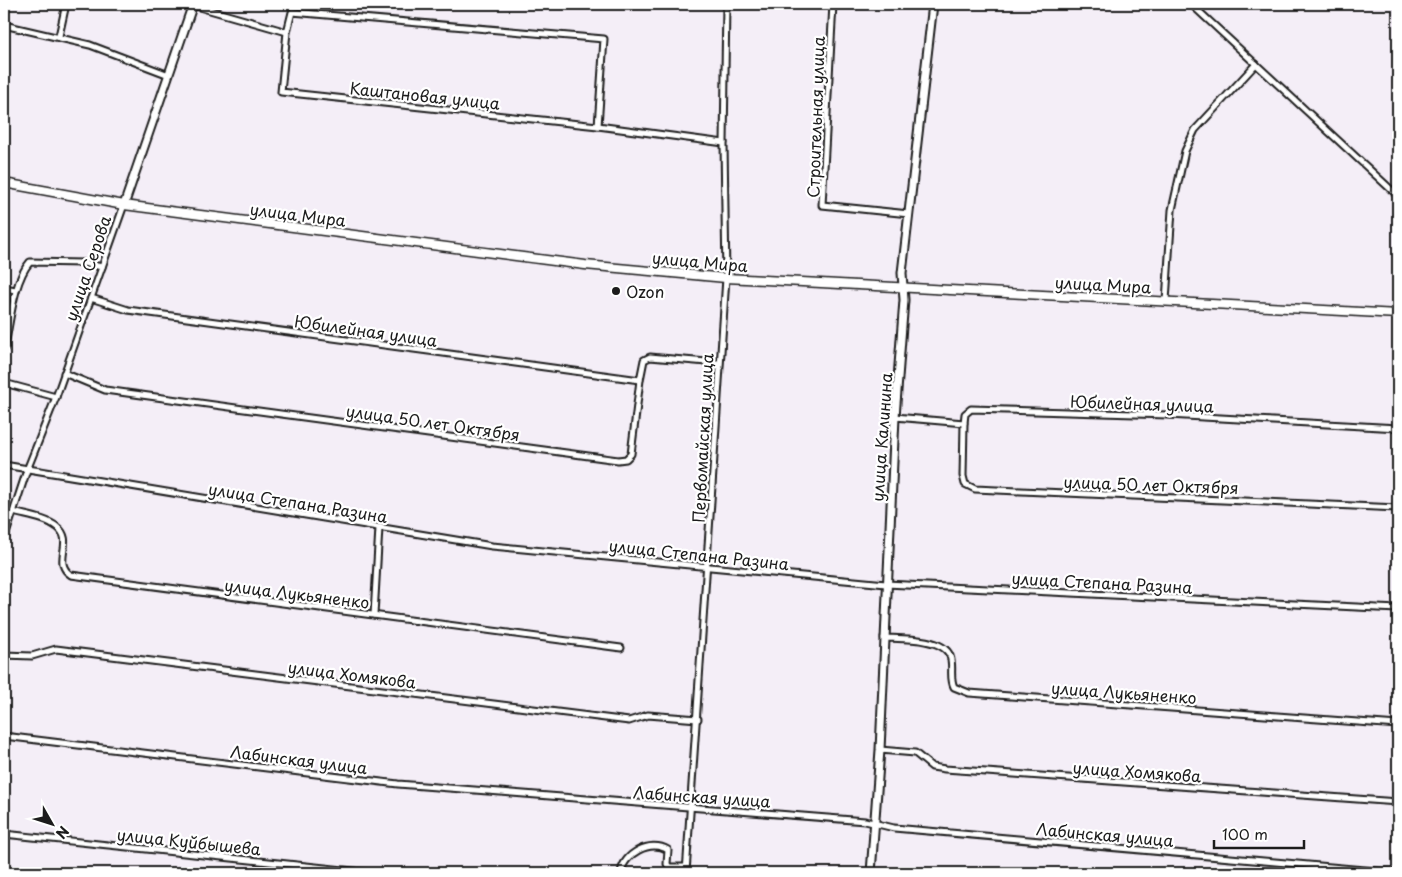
<svg xmlns="http://www.w3.org/2000/svg" width="1402" height="877" font-family="'Playpen Sans',sans-serif">
<style>
.lines{fill:none;stroke-linecap:round;stroke-linejoin:round}
.street-casing{stroke:#1c1c1c;stroke-width:9}
.secondary-casing{stroke:#1c1c1c;stroke-width:11}
.primary-casing{stroke:#1c1c1c;stroke-width:11}
.street{stroke:#fff;stroke-width:5}
.secondary{stroke:#fff;stroke-width:7}
.primary{stroke:#fff;stroke-width:8}
.poi-dot{fill:#1c1c1c;stroke:#fff;stroke-width:2}
.labels{text-anchor:middle;dominant-baseline:central;stroke-width:4.5;stroke-linejoin:round;paint-order:stroke}
.street-label{font-size:16px;fill:#1c1c1c;stroke:#fff}
.poi-label{font-size:16px;fill:#1c1c1c;stroke:#fff;text-anchor:start}
</style>
<rect width="100%" height="100%" fill="#f4eef7"/>
<filter id="ink" filterUnits="userSpaceOnUse"><feTurbulence type="fractalNoise" baseFrequency=".02" numOctaves="2"/><feDisplacementMap in="SourceGraphic" scale="10" xChannelSelector="R" yChannelSelector="G"/><feConvolveMatrix kernelMatrix="1 2 1 2 8 2 1 2 1" color-interpolation-filters="sRGB"/></filter>
<g filter="url(#ink)">
<g class="lines">
<defs>
<g id="street">
<polyline points="833,4 822,205 909,214"/>
<polyline points="1191,4 1398,196"/>
<polyline points="192,5 287,32 281,92 598,126 724,143"/>
<polyline points="4,25 90,45 169,75"/>
<polyline points="287,32 292,12 604,39 598,126"/>
<polyline points="59,36 66,4"/>
<polyline points="4,288 16,290"/>
<polyline points="91,298 128,310 640,380"/>
<polyline points="1166,301 1172,210 1185,151 1195,130 1256,64"/>
<path d="M4,350C10,325 13,281 30,262L83,263L102,267"/>
<polyline points="64,373 105,390 618,460 626,459 631,454 640,380 644,360 650,357 718,363"/>
<polyline points="4,383 56,397"/>
<polyline points="895,417 964,423 965,414 971,409 1168,415 1398,428"/>
<polyline points="964,423 963,476 965,484 975,489 1398,508"/>
<polyline points="4,465 492,546 886,584 1398,609"/>
<path d="M13,512C27,516 46,518 57,527C76,541 51,562 71,575L621,648"/>
<polyline points="4,540 27,470 56,397 124,205"/>
<polyline points="374,615 379,528"/>
<path d="M884,638C901,639 943,637 950,656C954,666 949,677 954,687L969,693L1398,725"/>
<polyline points="4,655 32,656 56,649 629,721 648,715 698,719"/>
<polyline points="4,736 398,784 865,821 894,828 1398,873"/>
<polyline points="880,750 915,753 932,767 945,769 1398,802"/>
<polyline points="4,834 372,873"/>
<path d="M621,873C623,854 650,839 668,850L667,864L669,867H686"/>
<polyline points="686,873 726,278 724,143 726,4"/>
</g>
<g id="secondary">
<polyline points="124,205 193,4"/>
<polyline points="871,873 880,750 895,417 904,300 902,273 933,4"/>
</g>
<polyline id="primary" points="4,183 124,205 585,265 726,278 1398,314"/>
</defs>
<use href="#street" class="street-casing"/>
<use href="#secondary" class="secondary-casing"/>
<use href="#primary" class="primary-casing"/>
<use href="#street" class="street"/>
<use href="#secondary" class="secondary"/>
<use href="#primary" class="primary"/>
</g>
</g>
<circle class="poi-dot" cx="616" cy="291" r="5"/>
<g class="labels">
<g class="street-label">
<text transform="translate(425 95) rotate(6)">Каштановая улица</text>
<text transform="translate(815 117) rotate(-88)">Строительная улица</text>
<text transform="translate(298 214) rotate(7)">улица Мира</text>
<text transform="translate(700 261) rotate(5)">улица Мира</text>
<text transform="translate(87 268) rotate(-71)">улица Серова</text>
<text transform="translate(1103 284) rotate(3)">улица Мира</text>
<text transform="translate(366 330) rotate(8)">Юбилейная улица</text>
<text transform="translate(1142 403) rotate(2)">Юбилейная улица</text>
<text transform="translate(433 422) rotate(8)">улица 50 лет Октября</text>
<text transform="translate(881 437) rotate(-86)">улица Калинина</text>
<text transform="translate(702 438) rotate(-87)">Первомайская улица</text>
<text transform="translate(1151 484) rotate(2)">улица 50 лет Октября</text>
<text transform="translate(298 502) rotate(9)">улица Степана Разина</text>
<text transform="translate(699 554) rotate(6)">улица Степана Разина</text>
<text transform="translate(1102 582) rotate(3)">улица Степана Разина</text>
<text transform="translate(297 593) rotate(7)">улица Лукьяненко</text>
<text transform="translate(352 674) rotate(7)">улица Хомякова</text>
<text transform="translate(1124 692) rotate(4)">улица Лукьяненко</text>
<text transform="translate(299 759) rotate(7)">Лабинская улица</text>
<text transform="translate(1137 771) rotate(4)">улица Хомякова</text>
<text transform="translate(702 796) rotate(4)">Лабинская улица</text>
<text transform="translate(1105 834) rotate(5)">Лабинская улица</text>
<text transform="translate(189 841) rotate(6)">улица Куйбышева</text>
</g>
<g class="poi-label">
<text x="626" y="291">Ozon</text>
</g>
</g>
<rect width="1402" height="877" fill="none" stroke="#fff" stroke-width="20"/>
<rect x="10" y="10" width="1382" height="857" fill="none" stroke="#1c1c1c" stroke-width="2" filter="url(#ink)"/>
<g transform="translate(52 824) rotate(129)" stroke="#ffffff" stroke-width="4" paint-order="stroke">
<path d="M0-4L9 19L0 12L-9 19Z" fill="#1c1c1c"/>
<text y="-8" font-size="14" font-weight="bold" text-anchor="middle" fill="#1c1c1c">N</text>
</g>
<path d="M1214 840v8h90v-8" fill="none" stroke="#1c1c1c" stroke-width="2.5"/>
<text x="1222" y="840" font-size="15" fill="#1c1c1c" stroke="#ffffff" stroke-width="4" paint-order="stroke">100 m</text>
</svg>
